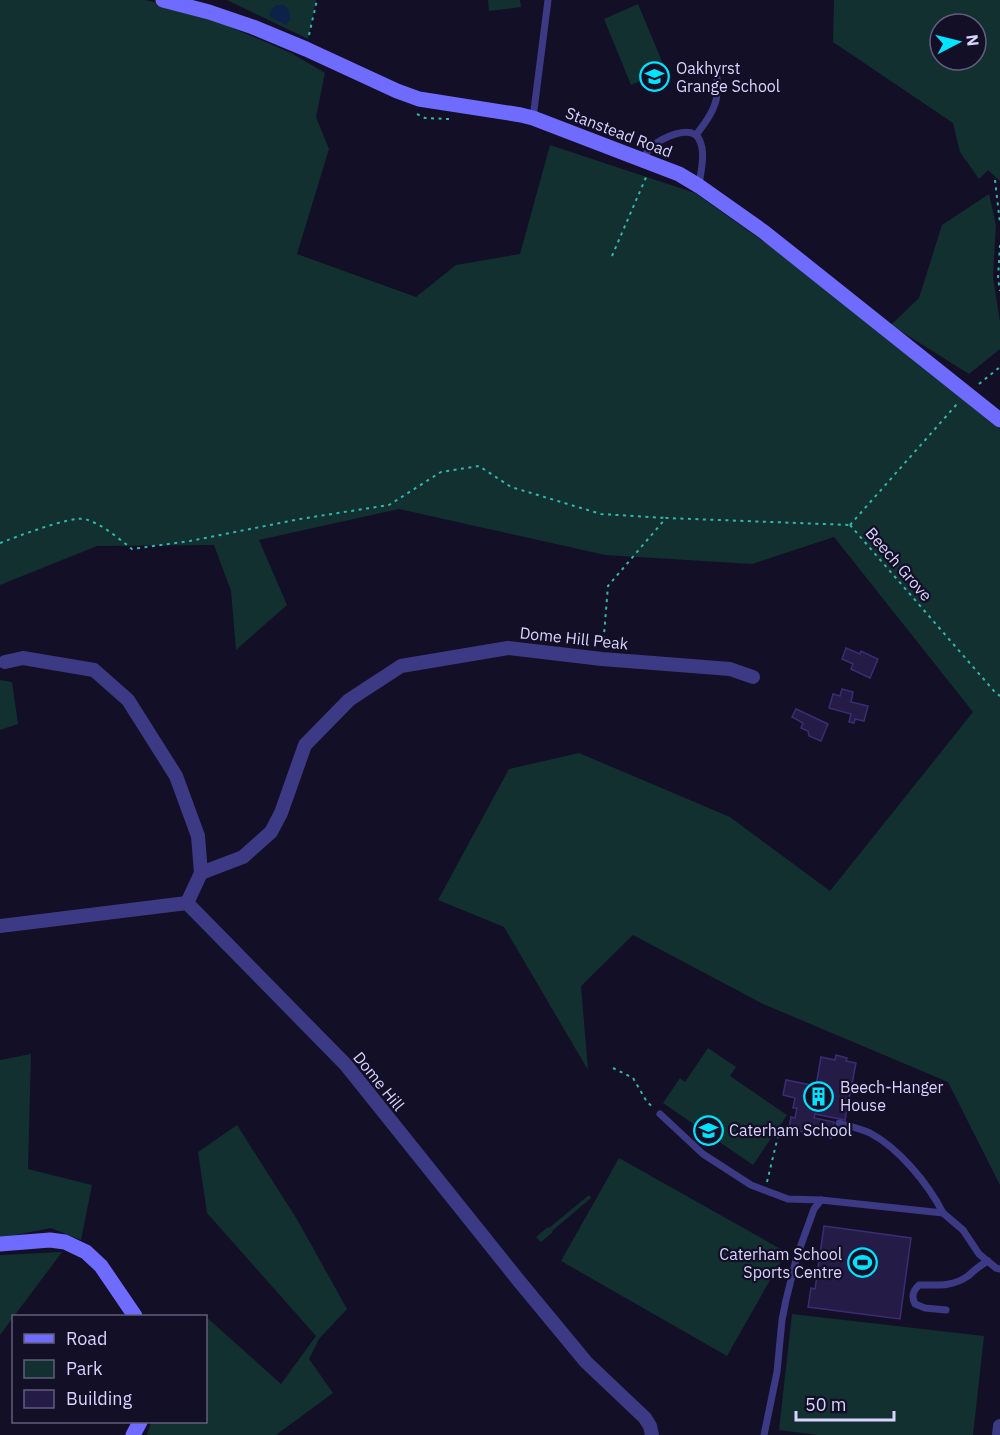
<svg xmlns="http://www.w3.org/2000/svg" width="1000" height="1435" font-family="'IBM Plex Sans',sans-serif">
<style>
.green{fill:#12302f;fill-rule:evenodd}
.water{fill:#0c2248}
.building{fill:#241b47;stroke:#3b2d73;stroke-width:1.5}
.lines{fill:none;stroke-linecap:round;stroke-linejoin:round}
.path{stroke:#2fb8b0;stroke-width:2;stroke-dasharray:3 4.5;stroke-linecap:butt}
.lane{stroke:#3d3a85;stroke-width:7}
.street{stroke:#3d3a85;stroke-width:14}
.secondary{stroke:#6f6bff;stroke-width:15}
.labels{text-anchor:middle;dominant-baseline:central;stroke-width:4.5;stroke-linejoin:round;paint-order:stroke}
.poi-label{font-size:16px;fill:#d9d4ff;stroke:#130f26;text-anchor:start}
.street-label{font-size:16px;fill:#d9d4ff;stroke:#130f26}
</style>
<rect width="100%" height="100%" fill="#130f26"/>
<g class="green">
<polygon points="0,0 145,0 191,10 291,53 325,73 316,117 329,149 297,254 416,297 456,265 520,254 550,145 695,193 815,278 1000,429 1000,1185 948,1082 763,1004 633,935 581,986 588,1070 504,927 438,900 509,769 579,753 730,817 830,891 973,712 834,537 752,564 605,555 399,509 259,540 287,605 236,650 231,591 214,545 97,546 0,585"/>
<polygon points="227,0 316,0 308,39"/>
<polygon points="488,0 520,0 521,7 489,11"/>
<path d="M834,0H1000V181L988,170L979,179L960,152L953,123L833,42ZM940,24H976V60H940Z"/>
<polygon points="638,4 666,71 631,85 604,19"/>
<polygon points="989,194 996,225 993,277 1000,322 1000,349 969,374 891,325 919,298 942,225"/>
<polygon points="0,680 12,682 18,724 0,730"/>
<polygon points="708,1048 736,1067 730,1076 787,1115 753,1165 663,1103 680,1078 685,1082"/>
<polygon points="31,1054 28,1169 92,1185 81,1240 51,1228 0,1238 0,1060"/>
<polygon points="237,1125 298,1221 347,1309 319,1339 309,1359 333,1393 276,1435 147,1435 151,1422 206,1422 206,1316 202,1316 204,1315 281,1384 316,1336 207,1213 198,1152"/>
<polygon points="619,1158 786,1252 727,1356 561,1261"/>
<polygon points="589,1195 591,1198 552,1231 553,1232 541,1242 536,1237 548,1227 549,1228"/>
<polygon points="62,1252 0,1335 0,1255"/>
<polygon points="792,1314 984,1336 973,1435 819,1435 779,1430"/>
</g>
<polygon class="water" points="277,5 284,5 289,10 290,20 286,25 269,16 271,10"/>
<g class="building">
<polygon points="846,648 860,654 861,651 878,659 870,678 851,669 853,664 842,659"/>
<polygon points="842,689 853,692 851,702 868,706 864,721 855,719 854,723 849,722 851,714 829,708 833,694 840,696"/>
<polygon points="796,709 828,724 821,741 809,736 808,731 801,728 803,723 792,717"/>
<polygon points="836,1055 847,1058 846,1061 856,1063 845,1120 815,1114 814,1118 834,1122 831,1138 789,1129 791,1117 795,1118 797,1108 793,1108 795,1098 783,1095 786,1080 816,1086 821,1057 835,1060"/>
<polygon points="824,1226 911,1238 900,1319 808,1307 811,1288 815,1289"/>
</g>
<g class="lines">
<g class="path">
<polyline points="309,35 317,0"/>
<polyline points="417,114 425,118 449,119"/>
<polyline points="995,180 1000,223"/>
<polyline points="1000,245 998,278 1000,291"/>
<polyline points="612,256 647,175"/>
<polyline points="979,384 1000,367"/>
<polyline points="850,525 994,691 1000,696"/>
<polyline points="850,525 957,404"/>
<path d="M0,543C16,537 70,516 85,519C102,524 118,538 132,549L190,541L300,519L389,505L441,472L479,466L511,487L601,514L666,518"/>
<polyline points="603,647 608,586 666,518 850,525"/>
<polyline points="613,1068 633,1078 647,1102 654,1108"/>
<polyline points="767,1182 779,1132"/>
</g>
<g class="lane">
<polyline points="533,118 548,0"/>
<path d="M696,135C705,123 716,109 717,94C718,89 717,83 717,78"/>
<path d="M641,160C645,155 648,150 653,146C661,138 691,124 699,139C706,152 701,170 699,185"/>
<polyline points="660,1114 703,1154 751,1185 788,1199 821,1200"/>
<path d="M839,1123C849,1126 861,1129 870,1133C899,1148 929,1185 943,1213"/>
<path d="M946,1310L925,1308L915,1304C911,1296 913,1291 919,1285C936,1285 953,1287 968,1276C975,1270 980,1265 988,1261"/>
<polyline points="764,1435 777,1372 782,1320 786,1300 797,1256 814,1209 821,1200 943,1213 963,1230 979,1254 996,1268 1000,1269"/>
</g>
<g class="street">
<polyline points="5,662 23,658 94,670 128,700 176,776 198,836 201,873"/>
<polyline points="187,903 201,873 243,857 271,832 281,813 305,745 349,700 401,666 508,648 602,659 730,669 753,677"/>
<polyline points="0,926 187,903 346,1065 519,1281 586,1362 645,1418 650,1426 652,1435"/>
<polyline points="999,1435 1000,1426"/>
</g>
<g class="secondary">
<polyline points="163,0 209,12 253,27 306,49 397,91 419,99 521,115 533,118 679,174 699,186 764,232 1000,420"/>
<polyline points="0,1244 50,1240 65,1242 86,1252 101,1266 135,1316"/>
<polyline points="133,1435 140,1422"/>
</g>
</g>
<defs>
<symbol id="school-ring" viewBox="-11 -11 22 22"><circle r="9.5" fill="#130f26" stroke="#00e5ff" stroke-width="1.5"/><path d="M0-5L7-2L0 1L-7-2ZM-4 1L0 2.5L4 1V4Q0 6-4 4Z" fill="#00e5ff"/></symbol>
<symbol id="building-ring" viewBox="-11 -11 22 22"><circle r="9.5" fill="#130f26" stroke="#00e5ff" stroke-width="1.5"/><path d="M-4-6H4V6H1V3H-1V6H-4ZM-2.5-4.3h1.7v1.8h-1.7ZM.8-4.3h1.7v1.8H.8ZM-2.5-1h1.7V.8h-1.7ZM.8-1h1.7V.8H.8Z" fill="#00e5ff"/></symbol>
<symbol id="stadium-ring" viewBox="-11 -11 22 22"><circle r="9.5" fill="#130f26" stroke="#00e5ff" stroke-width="1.5"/><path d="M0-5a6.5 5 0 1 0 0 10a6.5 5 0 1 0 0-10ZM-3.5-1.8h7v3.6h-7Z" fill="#00e5ff"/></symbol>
</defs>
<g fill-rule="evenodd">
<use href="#school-ring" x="638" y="60" width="33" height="33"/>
<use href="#building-ring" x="802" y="1080" width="33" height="33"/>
<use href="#school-ring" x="692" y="1114" width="33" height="33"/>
<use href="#stadium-ring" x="846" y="1246" width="33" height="33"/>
</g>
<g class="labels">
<g class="poi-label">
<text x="676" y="68">Oakhyrst<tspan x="676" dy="18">Grange School</tspan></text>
<text x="840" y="1087">Beech-Hanger<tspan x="840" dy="18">House</tspan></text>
<text x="729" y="1130">Caterham School</text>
<text x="842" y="1254" text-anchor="end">Caterham School<tspan x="842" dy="18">Sports Centre</tspan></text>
</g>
<g class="street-label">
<text transform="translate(619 132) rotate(21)">Stanstead Road</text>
<text transform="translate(899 564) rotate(49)">Beech Grove</text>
<text transform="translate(574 638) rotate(6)">Dome Hill Peak</text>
<text transform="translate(379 1081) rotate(51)">Dome Hill</text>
</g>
</g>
<rect x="12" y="1315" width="195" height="108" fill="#130f26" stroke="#625e7d" stroke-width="1.5"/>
<rect x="24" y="1334" width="30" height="9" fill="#6f6bff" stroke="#625e7d" stroke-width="1.5"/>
<text x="66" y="1345" font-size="18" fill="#d9d4ff">Road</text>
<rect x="24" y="1360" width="30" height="18" fill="#12302f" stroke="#625e7d" stroke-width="1.5"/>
<text x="66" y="1375" font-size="18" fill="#d9d4ff">Park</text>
<rect x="24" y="1390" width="30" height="18" fill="#241b47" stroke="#625e7d" stroke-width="1.5"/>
<text x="66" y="1405" font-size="18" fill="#d9d4ff">Building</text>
<g transform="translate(958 42) rotate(83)"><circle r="28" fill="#130f26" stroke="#625e7d" stroke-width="1.5"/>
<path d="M0-4.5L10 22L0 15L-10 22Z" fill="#00e5ff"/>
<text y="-9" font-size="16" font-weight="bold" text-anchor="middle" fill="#d9d4ff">N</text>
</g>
<path d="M796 1411v9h98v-9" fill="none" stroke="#d9d4ff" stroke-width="3"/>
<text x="805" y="1411" font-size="18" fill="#d9d4ff" stroke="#130f26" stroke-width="4.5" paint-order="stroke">50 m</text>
</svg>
